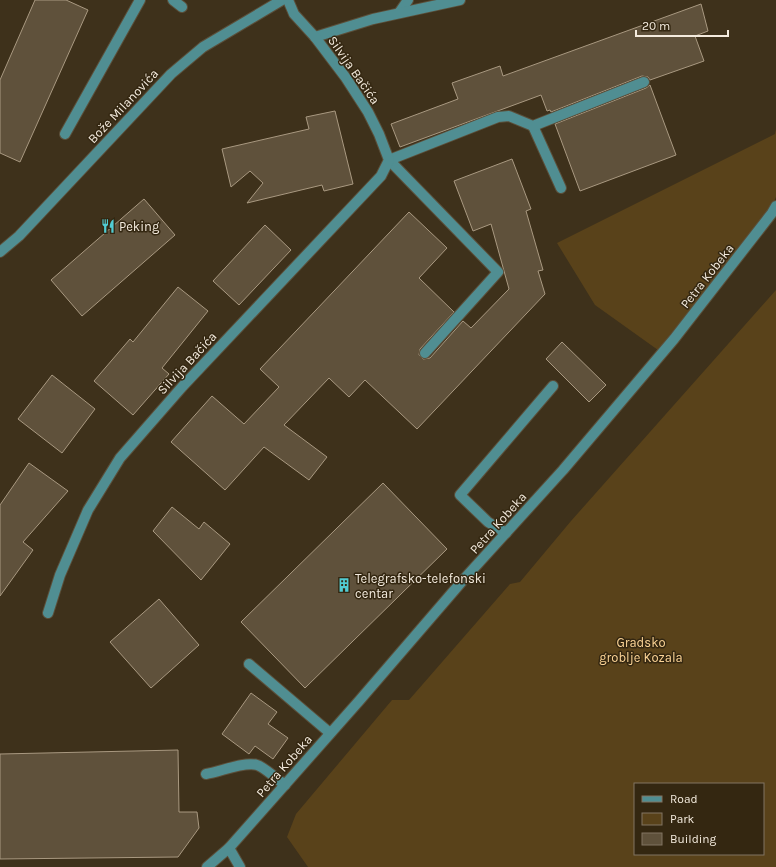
<svg xmlns="http://www.w3.org/2000/svg" width="776" height="867" font-family="Karla,sans-serif">
<style>
.green{fill:#59421a;fill-rule:evenodd}
.building{fill:#5f513b;stroke:#a99981}
.lines{fill:none;stroke-linecap:round;stroke-linejoin:round}
.minor-casing{stroke:#5b4f3a;stroke-width:12}
.minor{stroke:#508e92;stroke-width:10}
.labels{text-anchor:middle;dominant-baseline:central;stroke-width:3;stroke-linejoin:round;paint-order:stroke}
.street-label{font-size:13px;fill:#f4ebde;stroke:#342711}
.poi-label{font-size:13px;fill:#f4ebde;stroke:#342711;text-anchor:start}
.park-label{font-size:13px;fill:#fdd597;stroke:#342711}
</style>
<rect width="100%" height="100%" fill="#3e311b"/>
<g class="green">
<polygon points="776,129 776,197 772,206 658,350 595,305 557,243 775,134"/>
<path d="M776,290V867H308L287,837L296,814L392,700H409L510,584L520,582L571,521ZM635,784H763V854H635Z"/>
</g>
<g class="building">
<polygon points="35,0 66,0 88,10 20,162 0,153 0,80"/>
<polygon points="701,4 708,31 695,36 704,61 650,80 648,77 642,76 551,112 550,110 547,111 541,95 400,147 391,124 458,99 452,83 500,66 503,76"/>
<polygon points="650,85 676,155 580,191 555,124 646,88"/>
<polygon points="335,111 353,184 324,191 322,185 247,203 263,183 250,171 231,187 222,149 309,129 306,117"/>
<polygon points="512,159 531,209 526,211 543,270 538,271 545,294 417,429 365,380 349,397 329,378 284,425 327,457 309,480 264,447 225,490 171,442 212,396 244,424 279,387 260,369 409,212 447,248 419,278 454,312 420,349 419,355 423,359 430,358 463,321 471,328 509,289 491,224 473,231 454,181"/>
<polygon points="144,199 175,235 82,316 51,280"/>
<polygon points="265,225 291,250 239,305 213,281"/>
<polygon points="178,287 208,311 162,368 169,374 133,415 94,381 130,339 133,342"/>
<polygon points="562,342 606,385 589,402 546,359"/>
<polygon points="52,375 95,409 62,453 18,419"/>
<polygon points="29,463 68,491 23,542 33,550 0,596 0,505"/>
<polygon points="383,483 447,549 305,688 241,622"/>
<polygon points="172,507 199,529 204,522 230,544 201,580 153,531"/>
<polygon points="159,599 199,645 151,688 110,642"/>
<polygon points="251,693 277,712 268,724 288,738 273,759 255,746 249,754 222,734"/>
<polygon points="178,750 179,812 197,812 199,828 178,857 0,859 0,754"/>
</g>
<g class="lines">
<defs>
<g id="minor">
<polyline points="173,0 182,7"/>
<polyline points="399,13 408,0"/>
<polyline points="315,37 373,19 460,0"/>
<polyline points="533,126 561,188"/>
<polyline points="65,134 140,0"/>
<polyline points="0,252 19,236 171,74 203,47 282,0"/>
<polyline points="425,353 498,272 389,160 498,117 509,116 533,126 644,82"/>
<polyline points="506,533 488,522 460,495 553,386"/>
<polyline points="48,613 60,575 88,510 120,458 182,387 381,176 389,160 379,134 368,112 346,78 315,37 294,14 288,0"/>
<polyline points="249,664 330,733"/>
<path d="M206,774C220,772 244,761 257,765C264,767 278,780 285,785"/>
<polyline points="229,848 240,867"/>
<polyline points="207,867 229,848 359,701 464,579 563,470 674,339 772,213 776,206"/>
</g>
</defs>
<use href="#minor" class="minor-casing"/>
<use href="#minor" class="minor"/>
</g>
<defs>
<symbol id="restaurant-bare" viewBox="-9 -9 18 18"><path d="M-5-6h1v4h1v-4h1v4h1v-4h1v5L-1.5 .5V6h-2V.5L-5-1ZM5-6V6H3V1.5H1.5Q1.5-4 5-6Z" fill="#51ccd3" stroke="#342711" stroke-width="2.5" paint-order="stroke"/></symbol>
<symbol id="building-bare" viewBox="-9 -9 18 18"><path d="M-4-6H4V6H1V3H-1V6H-4ZM-2.5-4.3h1.7v1.8h-1.7ZM.8-4.3h1.7v1.8H.8ZM-2.5-1h1.7V.8h-1.7ZM.8-1h1.7V.8H.8Z" fill="#51ccd3" stroke="#342711" stroke-width="2.5" paint-order="stroke"/></symbol>
</defs>
<g fill-rule="evenodd">
<use href="#restaurant-bare" x="98" y="216" width="20" height="20"/>
<use href="#building-bare" x="334" y="575" width="20" height="20"/>
</g>
<g class="labels">
<g class="street-label">
<text transform="translate(354 70) rotate(55)">Silvija Bačića</text>
<text transform="translate(123 106) rotate(-47)">Bože Milanovića</text>
<text transform="translate(707 276) rotate(-52)">Petra Kobeka</text>
<text transform="translate(187 363) rotate(-47)">Silvija Bačića</text>
<text transform="translate(498 523) rotate(-48)">Petra Kobeka</text>
<text transform="translate(284 766) rotate(-49)">Petra Kobeka</text>
</g>
<g class="poi-label">
<text x="119" y="226">Peking</text>
<text x="355" y="578">Telegrafsko-telefonski<tspan x="355" dy="15">centar</tspan></text>
</g>
<g class="park-label">
<text x="641" y="642">Gradsko<tspan x="641" dy="15">groblje Kozala</tspan></text>
</g>
</g>
<rect x="634" y="783" width="130" height="72" fill="#342711" stroke="#817563"/>
<rect x="642" y="796" width="20" height="6" fill="#508e92" stroke="#817563"/>
<text x="670" y="803" font-size="12" fill="#f4ebde">Road</text>
<rect x="642" y="813" width="20" height="12" fill="#59421a" stroke="#817563"/>
<text x="670" y="823" font-size="12" fill="#f4ebde">Park</text>
<rect x="642" y="833" width="20" height="12" fill="#5f513b" stroke="#817563"/>
<text x="670" y="843" font-size="12" fill="#f4ebde">Building</text>
<path d="M636 30v6h92v-6" fill="none" stroke="#f4ebde" stroke-width="2"/>
<text x="642" y="30" font-size="12" fill="#f4ebde" stroke="#342711" stroke-width="3" paint-order="stroke">20 m</text>
</svg>
